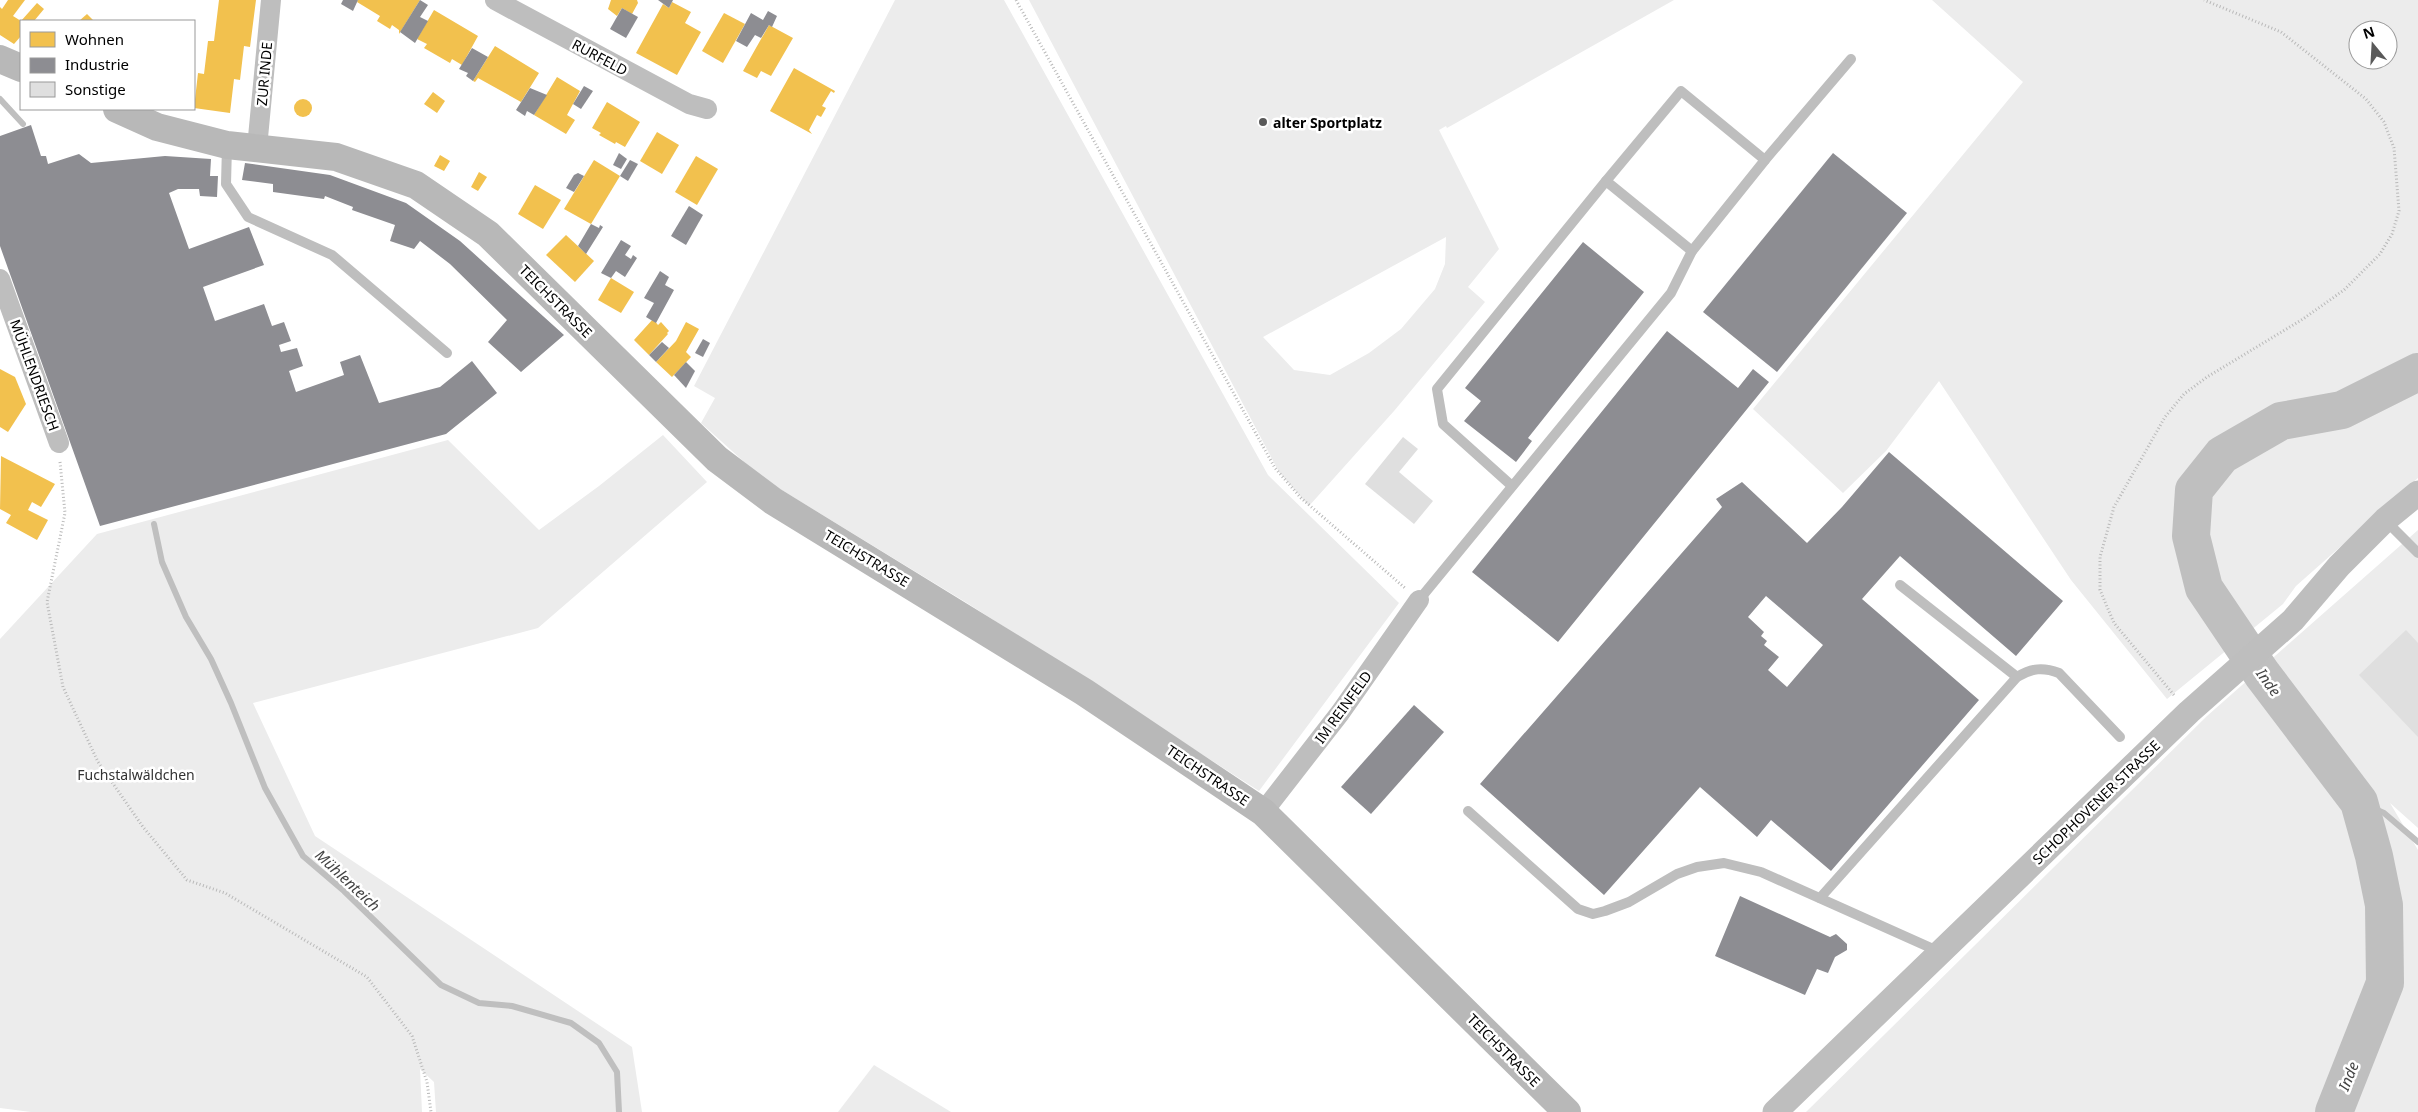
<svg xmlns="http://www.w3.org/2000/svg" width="2418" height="1112" font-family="'Noto Sans',sans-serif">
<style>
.green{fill:#ececec;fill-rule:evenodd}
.homes{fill:#f2c14e}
.industry{fill:#8d8d92;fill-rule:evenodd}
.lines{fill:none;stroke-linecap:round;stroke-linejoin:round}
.stream{stroke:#bfbfbf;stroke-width:6}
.river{stroke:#bfbfbf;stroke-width:38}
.building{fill:#dfdfdf}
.path{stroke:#b9b9b9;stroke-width:3;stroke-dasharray:1 2.5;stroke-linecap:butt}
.service{stroke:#bebebe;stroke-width:10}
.minor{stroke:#bebebe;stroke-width:20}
.tertiary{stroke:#bebebe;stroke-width:25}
.secondary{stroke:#b8b8b8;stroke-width:28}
.poi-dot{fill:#595959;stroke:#fff;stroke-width:2}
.labels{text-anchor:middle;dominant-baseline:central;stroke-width:5;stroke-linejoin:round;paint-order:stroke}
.street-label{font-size:14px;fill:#000;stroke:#fff}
.poi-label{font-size:14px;font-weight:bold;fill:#000;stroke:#fff;text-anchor:start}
.park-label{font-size:14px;fill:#333;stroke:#fff}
.water-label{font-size:15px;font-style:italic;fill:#444;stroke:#fff}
</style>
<rect width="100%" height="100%" fill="#fff"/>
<g class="green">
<polygon points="895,0 1004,0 1268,475 1399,603 1259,791 967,603 762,478 701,423 715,398 694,386"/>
<path d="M1029,0H1674L1447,128L1446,126L1439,130L1499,249L1468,287L1485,302L1394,411L1309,506L1279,472ZM1446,237L1445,264L1435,289L1401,329L1369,353L1330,375L1294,370L1263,337Z"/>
<path d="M1932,0H2418V478L2296,586L2283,604L2167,699L2071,580L1939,381L1886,451L1843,493L1753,409L2023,82ZM2358,30H2388V60H2358Z"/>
<polygon points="663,435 707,482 538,628 253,703 315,836 632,1047 642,1112 436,1112 434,1082 420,1069 422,1112 31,1112 0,1108 0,639 97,534 448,440 539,530 599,486"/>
<polygon points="2418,530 2418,828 2390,803 2418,850 2418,1112 1806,1112 2207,716"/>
<polygon points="874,1065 951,1112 838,1112"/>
</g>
<g class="homes">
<polygon points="8,0 25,0 13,16 21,21 37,3 44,9 34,21 21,21 21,36 14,44 0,35 0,7 2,9"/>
<polygon points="219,0 256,0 250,47 244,46 240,80 234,79 230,113 194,108 198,73 204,74 208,41 214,41"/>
<polygon points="358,0 420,0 399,34 399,30 392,25 390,29 377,21 380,16 357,2"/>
<polygon points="611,0 637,0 638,3 632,14 622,8 617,16 608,9"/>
<polygon points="672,2 691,12 685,23 701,32 677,75 636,53 663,4 669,8"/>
<polygon points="434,10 478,36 462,65 452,59 450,63 424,48 427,44 417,39"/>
<polygon points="724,13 745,24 723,63 702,51"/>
<polygon points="87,14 94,21 79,21"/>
<polygon points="769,25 793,38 771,76 761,71 757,78 743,71"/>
<polygon points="495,46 539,73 521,102 478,78 475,82 473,81"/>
<polygon points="794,68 835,91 834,93 831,91 822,106 826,108 821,117 817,115 809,130 812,134 770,111"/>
<polygon points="557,77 580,91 567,115 575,120 566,134 534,115"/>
<polygon points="433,92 445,101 437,113 424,104"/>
<circle cx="303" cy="108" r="9"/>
<polygon points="607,102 640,122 625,147 616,142 615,144 599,135 601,133 592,128"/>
<polygon points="657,132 679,145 662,174 640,161"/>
<polygon points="440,155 450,161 444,171 434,166"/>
<polygon points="696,156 718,169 697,205 675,192"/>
<polygon points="594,160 620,176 591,224 564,209"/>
<polygon points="479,172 487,177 478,191 471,187"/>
<polygon points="535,185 561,200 543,229 518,214"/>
<polygon points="566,235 594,261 575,282 546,255"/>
<polygon points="611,278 634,292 621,313 598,300"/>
<polygon points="653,319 658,325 661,322 669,331 667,333 668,334 649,355 634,340"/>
<polygon points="686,322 699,329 686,352 691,357 672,377 656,362 676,341"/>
<polygon points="0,369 15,377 26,404 8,432 0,427"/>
<polygon points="1,456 55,484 41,507 32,502 28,510 48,520 37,540 6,523 11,515 0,509"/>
</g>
<g class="industry">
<polygon points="343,0 358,0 353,11 341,4"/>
<polygon points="420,0 428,5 420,17 428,21 415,43 400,32"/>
<polygon points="658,0 673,0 669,8"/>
<polygon points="622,8 638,17 626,38 610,29"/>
<polygon points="768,11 777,16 772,27 769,25 761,38 755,35 747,47 736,41 751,13 763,20"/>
<polygon points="472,48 488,57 473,81 466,76 468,73 459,69"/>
<polygon points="584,86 593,91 581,109 573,104"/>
<polygon points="530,88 547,95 534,115 527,111 525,116 516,110"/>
<polygon points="31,125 41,156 46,156 48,164 79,154 91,163 165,156 211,159 210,176 218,176 217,197 200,196 199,189 178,189 169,193 189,249 249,227 264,265 203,287 215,321 264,304 272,326 284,322 291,341 279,345 281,352 297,348 303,366 289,371 296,392 344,375 340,362 360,355 379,403 440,387 472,361 497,393 446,434 100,526 0,246 0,136"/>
<polygon points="619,153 627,159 621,169 613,165"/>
<polygon points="1833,153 1907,213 1777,372 1703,312"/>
<polygon points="630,160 638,164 628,181 620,176"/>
<polygon points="245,163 330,175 406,203 460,241 564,335 521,372 488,342 507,320 450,264 420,241 414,249 390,241 395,225 352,210 353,207 325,196 324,199 273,192 273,184 242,180"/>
<polygon points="578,173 584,176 574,192 566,188 574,175"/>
<polygon points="689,206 703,215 686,245 671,236"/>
<polygon points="591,224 599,228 600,225 603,227 586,254 578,246"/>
<polygon points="621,240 631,246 625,255 631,259 633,255 637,258 625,277 616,271 611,278 601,273"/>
<polygon points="1583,242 1644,292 1528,438 1532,441 1516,462 1464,421 1481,401 1465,388"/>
<polygon points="660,271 669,277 665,285 674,290 656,323 646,317 654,303 644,298"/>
<polygon points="1667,331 1738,388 1753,369 1769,382 1558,642 1472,572"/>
<polygon points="703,339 710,343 703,357 695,353"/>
<polygon points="662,342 669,348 656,362 649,355"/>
<polygon points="686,362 695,371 686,388 674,375"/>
<path d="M1889,452L2063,601L2016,656L1900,556L1862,599L1979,700L1831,871L1771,820L1757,837L1700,787L1604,895L1480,784L1722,507L1716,499L1742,482L1807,543L1842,507ZM1766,596L1823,645L1787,687L1768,670L1779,657L1764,645L1767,641L1761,636L1764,632L1748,617Z"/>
<polygon points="1414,705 1444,732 1371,814 1341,787"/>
<polygon points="1740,896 1830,937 1836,934 1847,944 1847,950 1835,957 1828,973 1817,969 1805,995 1715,956"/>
</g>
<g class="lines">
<g class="stream">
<polyline points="0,99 23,124"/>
<polyline points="154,524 162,562 186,617 211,659 231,703 265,788 303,856 344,891 441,985 479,1003 512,1006 571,1023 599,1043 617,1072 619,1112"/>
<polyline points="2359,802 2384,813 2418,842"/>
</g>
<polyline class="river" points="2334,1112 2385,983 2384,905 2374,856 2359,802 2262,674 2204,588 2191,536 2194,490 2222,455 2281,421 2342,410 2418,372"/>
</g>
<g class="building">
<polygon points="1403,437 1418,449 1399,472 1433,501 1414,524 1365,484"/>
<polygon points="2406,630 2418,643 2418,737 2359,675"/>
</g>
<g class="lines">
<g class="path">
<polyline points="1016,0 1275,468 1301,498 1405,588"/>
<polyline points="60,462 65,513 47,602 63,687 98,762 143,827 187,880 225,893 367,977 412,1036 427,1082 431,1112"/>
<polyline points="2174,695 2114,623 2100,590 2100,557 2114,507 2165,417 2184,394 2207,377 2303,319 2344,290 2380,254 2392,234 2399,211 2394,148 2384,122 2366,99 2281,32 2204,0"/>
</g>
<g class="service">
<polyline points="227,146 226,184 248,217 332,255 447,353"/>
<polyline points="1692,251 1606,181 1681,91 1765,160"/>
<polyline points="1512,486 1443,424 1437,389 1606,181"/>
<polyline points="2385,520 2418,553"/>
<polyline points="1900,585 2017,677"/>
<polyline points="1419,600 1671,293 1692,251 1765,160 1851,59"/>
<polyline points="1468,811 1578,909 1593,914 1605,911 1629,902 1677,874 1697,867 1724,863 1761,872 1940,952"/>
<path d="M1820,898L2017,677C2032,668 2043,667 2059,673L2120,737"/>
</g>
<g class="minor">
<polyline points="495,0 689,104 707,109"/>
<polyline points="257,148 271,0"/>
<polyline points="0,279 59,443"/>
<polyline points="1263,812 1340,713 1419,600"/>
</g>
<polyline class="tertiary" points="1775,1112 2189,712 2293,620 2339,566 2385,520 2418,493"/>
<g class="secondary">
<polyline points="0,59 21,68"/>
<polyline points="117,109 157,127 227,145 336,157 416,185 488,234 717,459 773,501 1084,692 1263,812 1567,1112"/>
</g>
</g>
<circle class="poi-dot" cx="1263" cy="122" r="5"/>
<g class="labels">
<g class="street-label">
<text transform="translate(600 57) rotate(28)">RURFELD</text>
<text transform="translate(264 74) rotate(-85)">ZUR INDE</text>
<text transform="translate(556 301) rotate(45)">TEICHSTRASSE</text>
<text transform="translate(35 375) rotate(70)">MÜHLENDRIESCH</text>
<text transform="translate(867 558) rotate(31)">TEICHSTRASSE</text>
<text transform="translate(1343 707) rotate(-54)">IM REINFELD</text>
<text transform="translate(1208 775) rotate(34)">TEICHSTRASSE</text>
<text transform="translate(2096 802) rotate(-44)">SCHOPHOVENER STRASSE</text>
<text transform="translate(1504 1050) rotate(45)">TEICHSTRASSE</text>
</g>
<g class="poi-label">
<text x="1273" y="122">alter Sportplatz</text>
</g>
<g class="park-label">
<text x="136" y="774">Fuchstalwäldchen</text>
</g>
<g class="water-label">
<text transform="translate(2269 682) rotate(54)">Inde</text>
<text transform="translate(348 880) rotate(43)">Mühlenteich</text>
<text transform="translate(2348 1076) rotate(-68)">Inde</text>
</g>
</g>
<rect x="20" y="20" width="175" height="90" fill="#ffffff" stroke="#999999"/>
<rect x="30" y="32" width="25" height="15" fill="#f2c14e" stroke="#999999"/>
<text x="65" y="45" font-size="15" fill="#000000">Wohnen</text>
<rect x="30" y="58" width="25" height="15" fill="#8d8d92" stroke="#999999"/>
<text x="65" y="70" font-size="15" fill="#000000">Industrie</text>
<rect x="30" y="82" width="25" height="15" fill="#dfdfdf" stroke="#999999"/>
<text x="65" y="95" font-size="15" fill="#000000">Sonstige</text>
<g transform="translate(2373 45) rotate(342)"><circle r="24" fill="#ffffff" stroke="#999999"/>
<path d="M0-4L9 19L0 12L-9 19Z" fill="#595959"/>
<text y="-8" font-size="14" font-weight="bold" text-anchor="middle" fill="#000000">N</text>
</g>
</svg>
